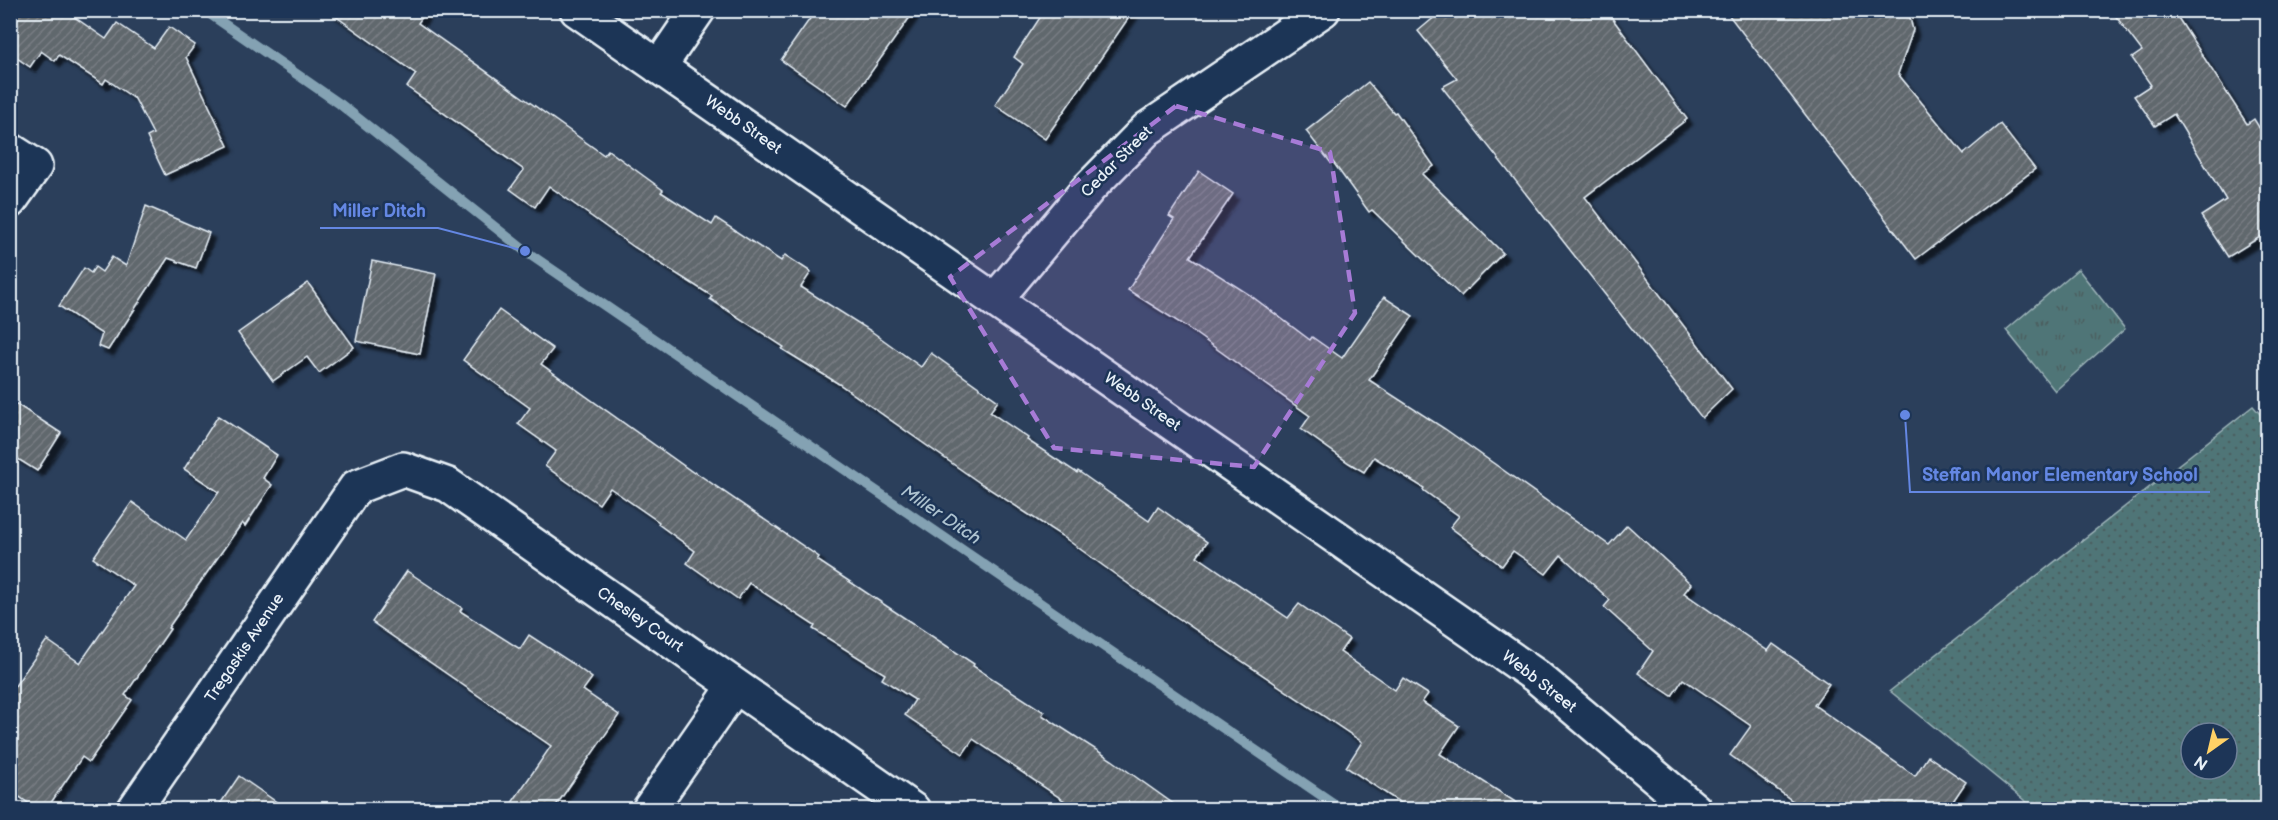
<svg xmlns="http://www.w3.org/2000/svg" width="2278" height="820" font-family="'Balsamiq Sans',sans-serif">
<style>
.grass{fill:url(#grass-dots);stroke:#9cb3b8;stroke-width:1.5;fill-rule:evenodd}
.park{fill:url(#park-tufts);stroke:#9cb3b8;stroke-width:1.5}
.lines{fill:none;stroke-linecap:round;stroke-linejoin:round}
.stream{stroke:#84a2b3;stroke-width:10}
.building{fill:url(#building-hatch);stroke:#e8f1f8;stroke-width:1.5;filter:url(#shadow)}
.street-casing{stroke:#e8f1f8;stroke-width:38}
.street{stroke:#1d3557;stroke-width:33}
.marked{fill:#a77bd6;fill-opacity:0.2;stroke:#a77bd6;stroke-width:4.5;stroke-dasharray:12 8;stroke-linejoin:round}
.labels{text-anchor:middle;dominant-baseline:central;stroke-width:5;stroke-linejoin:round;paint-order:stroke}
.street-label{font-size:16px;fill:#e8f1f8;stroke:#1d3557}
.water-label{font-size:18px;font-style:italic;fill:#aec3d0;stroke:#1d3557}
.leader{fill:none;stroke:#6487e3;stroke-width:2}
.callout-dot{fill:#6487e3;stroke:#1d3557;stroke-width:2}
.callout-label{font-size:18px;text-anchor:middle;font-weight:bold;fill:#6487e3;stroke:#1d3557;stroke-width:5;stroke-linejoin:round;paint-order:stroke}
</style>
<defs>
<pattern id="grass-dots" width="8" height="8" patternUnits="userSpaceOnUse" patternTransform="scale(1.5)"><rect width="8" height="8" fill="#507577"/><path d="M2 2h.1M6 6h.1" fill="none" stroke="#4b5e60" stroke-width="1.8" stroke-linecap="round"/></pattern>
<pattern id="park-tufts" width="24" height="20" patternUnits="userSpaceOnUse" patternTransform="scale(1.5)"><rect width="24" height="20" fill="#507577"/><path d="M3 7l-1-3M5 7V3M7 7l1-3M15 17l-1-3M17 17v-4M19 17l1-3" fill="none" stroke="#4b5e60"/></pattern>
<pattern id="building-hatch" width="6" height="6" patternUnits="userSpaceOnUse" patternTransform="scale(1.5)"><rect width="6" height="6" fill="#61676d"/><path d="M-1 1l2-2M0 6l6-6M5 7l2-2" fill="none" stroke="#787d83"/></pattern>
<filter id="shadow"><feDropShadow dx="5.5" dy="5.5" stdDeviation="1.5" flood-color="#0009"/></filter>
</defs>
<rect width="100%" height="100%" fill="#2b3f5b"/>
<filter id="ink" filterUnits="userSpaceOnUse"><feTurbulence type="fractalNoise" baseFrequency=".0167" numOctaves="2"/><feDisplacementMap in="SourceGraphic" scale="12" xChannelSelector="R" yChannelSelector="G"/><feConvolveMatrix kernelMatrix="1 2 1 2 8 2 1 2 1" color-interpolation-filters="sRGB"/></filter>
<g filter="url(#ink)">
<path class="grass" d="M2253,406L2268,423L2267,809H2035L1890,691ZM2191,733H2227V769H2191Z"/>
<polygon class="park" points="2078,269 2125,329 2055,391 2006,330"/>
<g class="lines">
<polyline class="stream" points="204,10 340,104 525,251 1343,810"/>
</g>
<g class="building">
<polygon points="10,10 64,10 106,39 117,23 154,48 169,27 195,45 186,57 228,146 165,175 147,137 153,134 135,99 106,79 103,84 59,55 55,61 41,51 30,67 10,53"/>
<polygon points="327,10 427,10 418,23 604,155 608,150 663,190 661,192 712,225 716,218 781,261 785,255 811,272 801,287 871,331 921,367 931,353 998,401 990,412 1028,438 1027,440 1077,473 1078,471 1149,521 1158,507 1207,542 1197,556 1288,618 1299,604 1349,639 1340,652 1395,690 1403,678 1428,694 1422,702 1459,726 1440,754 1528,810 1411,810 1346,767 1362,742 1141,593 1062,536 980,483 839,384 782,349 784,347 710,299 712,296 634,247 549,186 535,207 510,189 524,170 407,87 416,74"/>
<polygon points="816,10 915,10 847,106 781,60"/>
<polygon points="1045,10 1134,10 1045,139 995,105 1023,64 1014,57"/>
<polygon points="1443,10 1606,10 1687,119 1585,197 1732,389 1702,418 1442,87 1457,79 1418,31"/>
<polygon points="1725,10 1908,10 1913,30 1898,74 1964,154 2000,124 2035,169 1916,259"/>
<polygon points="2111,10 2173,10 2247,124 2254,119 2268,142 2268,232 2228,257 2201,216 2226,200 2174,114 2155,126 2134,96 2151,85 2132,58 2142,51"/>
<polygon points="1368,82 1394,113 1396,112 1434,166 1422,174 1503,253 1461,296 1372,210 1369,212 1333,162 1331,163 1306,131"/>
<polygon points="1199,171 1233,194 1190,257 1250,295 1310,340 1312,337 1342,358 1384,297 1413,316 1369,380 1445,429 1609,545 1627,525 1691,584 1684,593 1768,651 1773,644 1829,684 1814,705 1915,776 1928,756 1966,782 1947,810 1805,810 1730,755 1751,726 1683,679 1672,696 1638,673 1653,651 1604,607 1610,600 1561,555 1546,574 1513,551 1502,566 1450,527 1459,516 1423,490 1424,488 1374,457 1364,472 1349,463 1301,429 1310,416 1185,326 1128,290 1174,219 1169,216"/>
<polygon points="146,206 209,233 196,268 168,258 108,350 98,346 102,334 59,306 84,268 91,273 95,267 102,272 112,257 126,266"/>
<polygon points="372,261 436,274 420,354 356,341"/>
<polygon points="308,283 354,347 319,373 307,357 273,381 238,333"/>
<polygon points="499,310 553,349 541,364 694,473 695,472 819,557 817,560 974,664 973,666 1044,712 1042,715 1112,760 1182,810 1078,810 973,739 963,754 905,715 915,700 882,679 885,674 813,629 815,626 749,583 738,599 687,563 695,551 658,524 659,522 610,488 599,504 545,466 556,451 518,424 530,408 463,360"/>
<polygon points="10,400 61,433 37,471 10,454"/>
<polygon points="218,416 277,455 263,478 272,485 245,526 242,523 168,628 170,629 125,695 132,700 89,762 82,757 46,810 38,810 10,790 10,693 47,640 80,663 134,586 93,558 132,502 186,540 219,492 184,469"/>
<polygon points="407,571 462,608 460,611 520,649 529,635 572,663 592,678 583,690 619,715 553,810 507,810 551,746 372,622"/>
<polygon points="239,776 288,810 216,810"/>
</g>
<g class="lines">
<defs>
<g id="street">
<polyline points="577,10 1536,676 1695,810"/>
<polyline points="659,67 698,10"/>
<polyline points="10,150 35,166 10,201"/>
<polyline points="995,300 1089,188 1147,129 1323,10"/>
<polyline points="134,810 356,487 403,469 448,485 913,810"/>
<polyline points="649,810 735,686"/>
</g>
</defs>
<use href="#street" class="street-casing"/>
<use href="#street" class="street"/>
</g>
</g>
<path class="marked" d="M1176,106L1330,152L1355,313L1254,467L1054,448L950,277Z"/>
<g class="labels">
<g class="street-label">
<text transform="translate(743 125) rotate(35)">Webb Street</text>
<text transform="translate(1117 162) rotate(-45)">Cedar Street</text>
<text transform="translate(1142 402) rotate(35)">Webb Street</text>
<text transform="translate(640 620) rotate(35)">Chesley Court</text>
<text transform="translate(245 648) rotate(-56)">Tregaskis Avenue</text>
<text transform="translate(1539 682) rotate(38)">Webb Street</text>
</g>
<g class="water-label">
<text transform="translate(941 515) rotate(34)">Miller Ditch</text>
</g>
</g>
<path class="leader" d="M525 251L438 228H320M1905 415L1910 492H2210"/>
<g class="callout-dot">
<circle cx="525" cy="251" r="6"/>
<circle cx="1905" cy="415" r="6"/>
</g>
<g class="callout-label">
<text x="379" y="217">Miller Ditch</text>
<text x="2060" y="481">Steffan Manor Elementary School</text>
</g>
<rect width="2278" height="820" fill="none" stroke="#1d3557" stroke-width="36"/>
<rect x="18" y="18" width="2242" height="784" fill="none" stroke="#e8f1f8" stroke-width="2" filter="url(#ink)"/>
<g transform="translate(2209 751) rotate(214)"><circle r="28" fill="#1d3557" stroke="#6e8097" stroke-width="1.5"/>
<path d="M0-4.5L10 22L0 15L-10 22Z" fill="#ffd166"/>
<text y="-9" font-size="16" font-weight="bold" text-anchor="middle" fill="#e8f1f8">N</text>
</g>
</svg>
